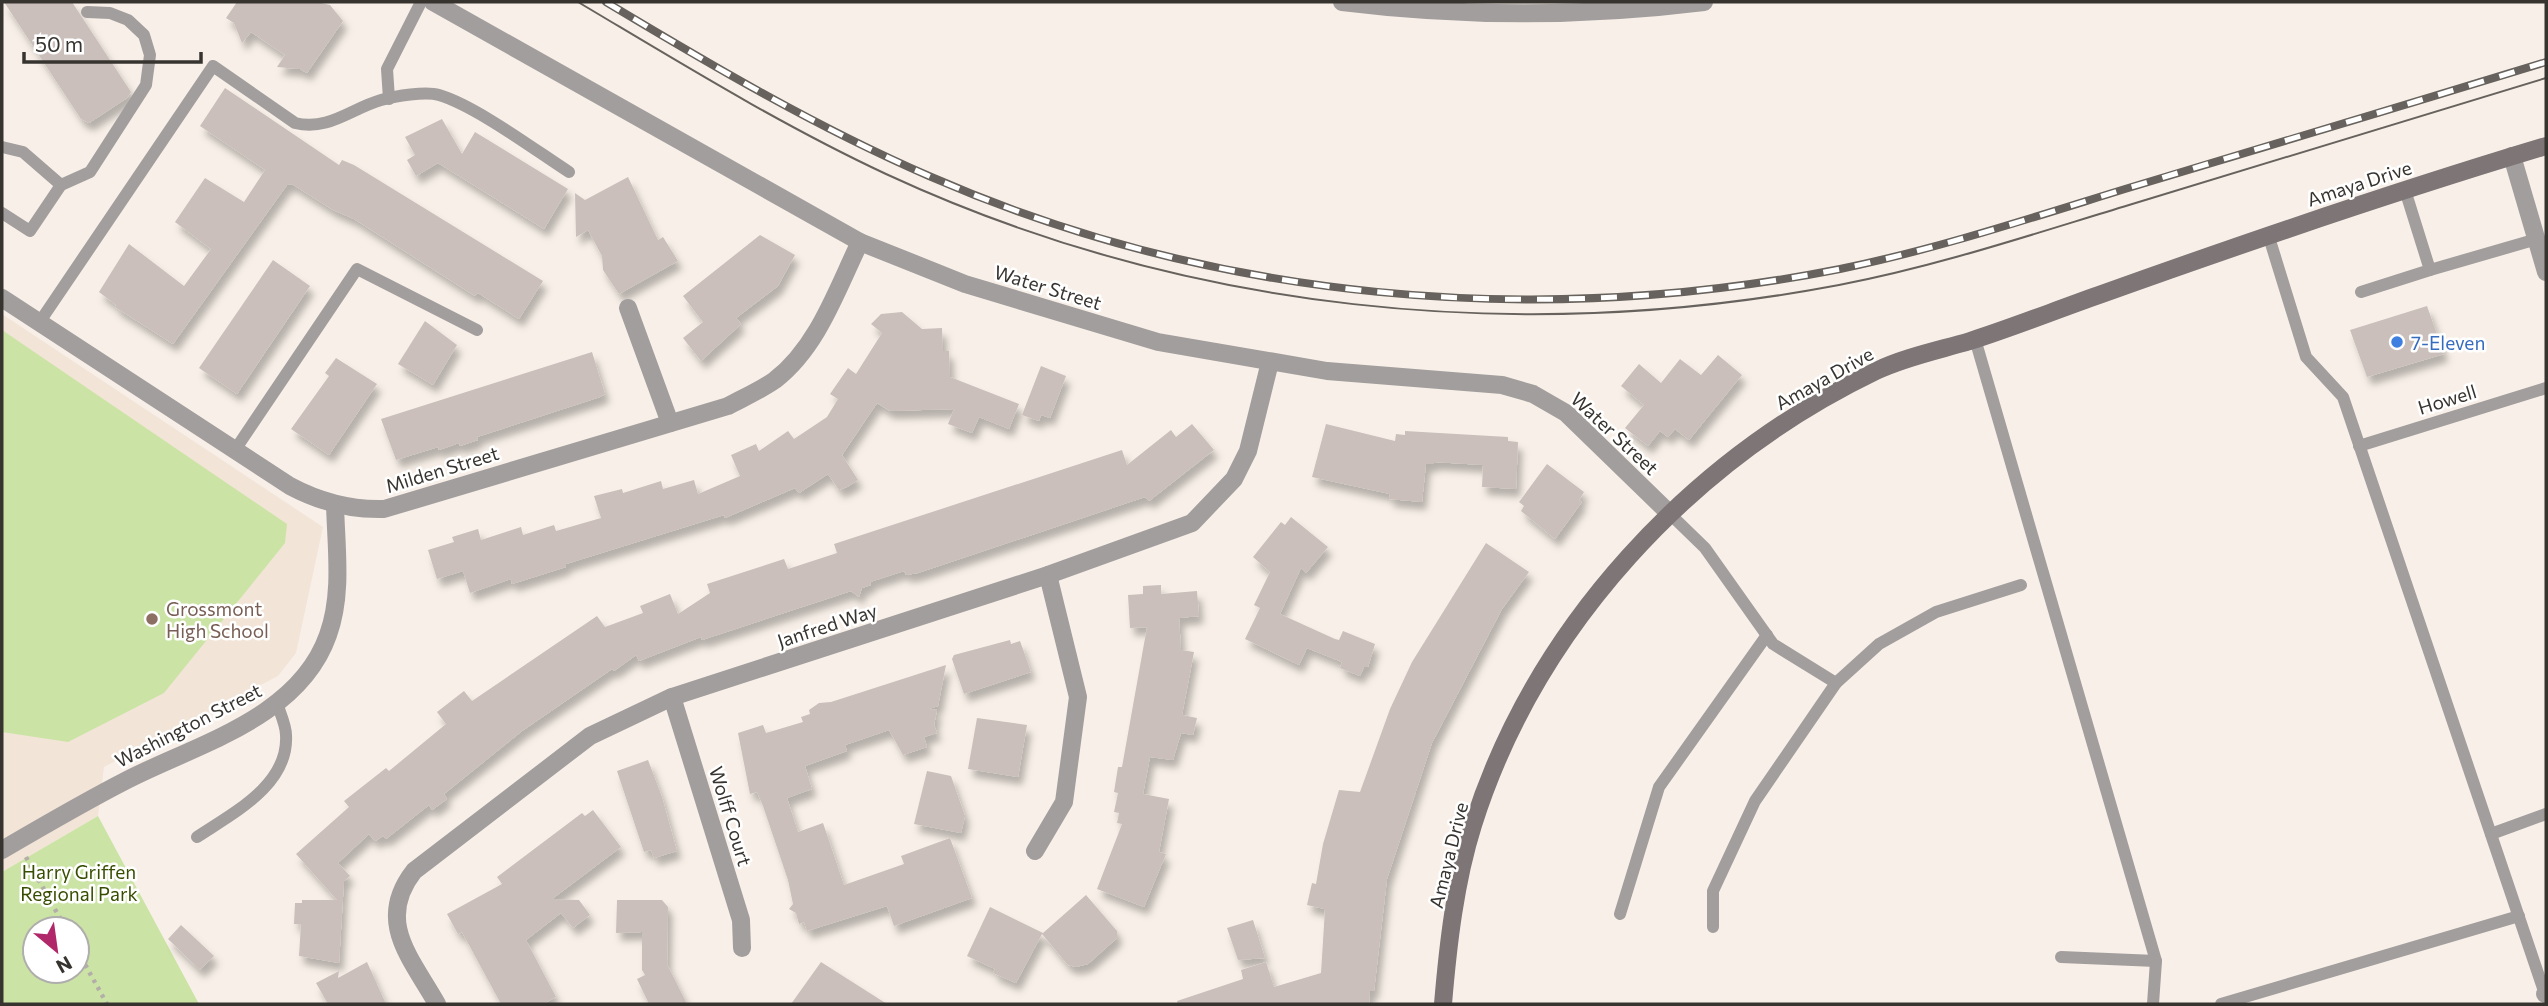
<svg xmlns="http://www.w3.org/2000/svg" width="2548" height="1006" font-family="Commissioner,sans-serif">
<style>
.built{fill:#f2e4d7}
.green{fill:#cbe4a5;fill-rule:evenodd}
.building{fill:#cabfbb;filter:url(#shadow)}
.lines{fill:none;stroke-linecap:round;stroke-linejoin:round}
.path{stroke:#b4aea8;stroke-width:4.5;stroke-dasharray:3.5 5;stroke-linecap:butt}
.service{stroke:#a39e9e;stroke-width:12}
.minor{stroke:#a39e9e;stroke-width:18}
.tertiary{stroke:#a39e9e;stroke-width:18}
.secondary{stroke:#7d7576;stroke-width:18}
.tram{stroke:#67625d;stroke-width:2}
.rail-casing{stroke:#67625d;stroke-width:8}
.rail{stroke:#fff;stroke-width:5;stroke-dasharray:16;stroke-linecap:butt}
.shop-dot{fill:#3f7fe0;stroke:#fff;stroke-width:2.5}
.education-dot{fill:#8d6e63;stroke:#fff;stroke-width:2.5}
.labels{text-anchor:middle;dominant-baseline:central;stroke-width:5;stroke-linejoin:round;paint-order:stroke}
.street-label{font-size:19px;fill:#373430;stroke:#fff}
.shop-label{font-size:19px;fill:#366cbe;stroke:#fff;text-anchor:start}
.education-label{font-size:19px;fill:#785e54;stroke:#fff;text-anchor:start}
.park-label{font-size:19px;fill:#374d00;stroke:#fff}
</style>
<defs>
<filter id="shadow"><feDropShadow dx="4.5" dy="8" stdDeviation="3.5" flood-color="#0004"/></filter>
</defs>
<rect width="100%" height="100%" fill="#f8f0e8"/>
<polygon class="built" points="2,314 323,527 296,653 278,676 104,767 98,816 2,872"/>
<g class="green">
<polygon points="2,330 287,524 285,543 164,693 68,742 2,732"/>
<path d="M98,816L199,1004H2V872ZM35,929H77V971H35Z"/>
</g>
<g class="building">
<polygon points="4,2 72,2 131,92 127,98 89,123 81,119"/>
<polygon points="237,2 317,2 330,5 343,21 307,73 300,69 277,67 285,55 251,32 242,43 234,23 226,18"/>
<polygon points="225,88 339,165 342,160 354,165 543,281 519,319 478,293 475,296 354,219 333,210 292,184 287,185 173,344 115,307 116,305 99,292 129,244 184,286 211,249 175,222 205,178 244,202 265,170 200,126"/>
<polygon points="442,119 462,154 475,132 568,189 544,229 438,163 416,176 407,160 415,155 405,137"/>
<polygon points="628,177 658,240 663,237 678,261 619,294 603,270 602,256 588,230 576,237 575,193 585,200"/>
<polygon points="760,235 795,255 778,286 736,318 741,324 701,361 683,338 703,322 683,296"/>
<polygon points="273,260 310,286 237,394 199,368"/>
<polygon points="2427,306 2444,354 2367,377 2350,330"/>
<polygon points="902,312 922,329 942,328 943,351 949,351 950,377 1019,404 1009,429 979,417 972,433 948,424 954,409 890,411 877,403 842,455 858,480 847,487 839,490 828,474 799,493 795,488 725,518 724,515 566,564 566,567 512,584 511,579 470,593 463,571 437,579 428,550 454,542 452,537 478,529 481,540 521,527 523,535 554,525 556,531 601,518 594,496 622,489 623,493 661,481 663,489 694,480 698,494 740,476 731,455 756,444 759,451 788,431 794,439 827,417 838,399 830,394 848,368 856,374 882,333 871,324 881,314"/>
<polygon points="425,321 457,345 433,385 398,364"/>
<polygon points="592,352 605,394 600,397 477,437 478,440 460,446 459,443 439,450 438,447 396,460 381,419"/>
<polygon points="1718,355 1742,375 1689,440 1675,429 1668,437 1660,431 1648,446 1625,428 1644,405 1621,386 1639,364 1661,383 1680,359 1701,375"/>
<polygon points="336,358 377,384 329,455 291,429 329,376 325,373"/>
<polygon points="1041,366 1066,376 1050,418 1041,415 1039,421 1022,415"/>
<polygon points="1192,424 1214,450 1149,501 1145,497 918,573 906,575 904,571 870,582 871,585 862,588 859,597 851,591 702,640 701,637 639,661 636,655 614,671 612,669 522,731 444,794 447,799 432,810 429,805 386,839 383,836 375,841 369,834 338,863 350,876 344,881 339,963 299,956 301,924 294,924 295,903 302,903 302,900 337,900 296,854 349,807 344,801 386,768 389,771 446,724 437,712 464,691 472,701 597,616 605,627 643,613 640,606 670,594 678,614 710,593 707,584 784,559 788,569 837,553 834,544 1122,450 1127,465 1171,430 1176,437"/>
<polygon points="1326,424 1395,441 1396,434 1405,435 1405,431 1508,437 1508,441 1518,442 1516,489 1482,487 1483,465 1434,462 1434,464 1426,464 1422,502 1389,499 1390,494 1312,477"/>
<polygon points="1547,464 1584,492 1579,500 1582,502 1555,539 1521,511 1524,506 1519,502"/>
<polygon points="1291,517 1328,547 1306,573 1301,568 1280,614 1335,639 1339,640 1343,631 1375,644 1368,667 1364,667 1360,676 1340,668 1342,662 1307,648 1299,665 1245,639 1260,608 1254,605 1270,572 1253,557 1281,522 1285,525"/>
<polygon points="1486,543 1529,572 1502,609 1432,743 1387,879 1374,991 1370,991 1369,1004 1178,1004 1177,1001 1243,979 1241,970 1266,962 1274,987 1321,973 1325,909 1307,905 1312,883 1316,884 1323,844 1339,790 1360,792 1390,709 1412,662"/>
<polygon points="1161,585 1161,594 1197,591 1199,616 1179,618 1181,650 1194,652 1182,715 1197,718 1193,735 1181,733 1173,760 1150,757 1143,794 1169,799 1159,852 1166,854 1144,907 1097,889 1122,824 1117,823 1119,813 1114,812 1118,793 1114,792 1118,767 1122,767 1147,627 1130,628 1128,595 1143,594 1143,586"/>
<polygon points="1010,640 1011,644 1020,641 1031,672 964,694 952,659 954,655"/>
<polygon points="946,665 938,706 929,709 937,710 934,725 937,733 924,737 927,747 903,755 889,730 845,745 847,751 805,766 812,789 787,798 798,832 823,823 844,885 904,864 901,856 950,838 972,898 894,926 887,906 807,931 804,922 799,924 796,913 789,909 793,904 788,880 763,806 757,792 750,794 738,733 763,725 766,733 803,722 801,717 810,714 809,710 819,703 831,702"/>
<polygon points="977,718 1027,725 1018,777 968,769"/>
<polygon points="648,760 662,797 677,851 654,858 651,850 644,852 617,771"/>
<polygon points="927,771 951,776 965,816 961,833 914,824"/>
<polygon points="593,810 621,847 552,899 579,900 590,915 573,928 561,913 526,940 556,997 543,1004 501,1004 462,932 458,934 447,914 502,884 497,877 582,813 585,816"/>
<polygon points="1086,895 1117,931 1117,938 1088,964 1076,967 1068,965 1042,934 1016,983 993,973 995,969 967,956 990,907 1043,933"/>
<polygon points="617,900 662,900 668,907 667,964 687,1004 649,1004 637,979 645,975 642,970 642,932 616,933"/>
<polygon points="1253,920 1265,958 1238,960 1227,928"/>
<polygon points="181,925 214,956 200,970 168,939"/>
<polygon points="367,962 386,1004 328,1004 316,983 339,971 338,978"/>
<polygon points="821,962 887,1004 791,1004"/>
</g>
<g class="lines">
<g class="path">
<polyline points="26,857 66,929"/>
<polyline points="77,950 107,1004"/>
</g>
<g class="service">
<polyline points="389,99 387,69 421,2"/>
<polyline points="2,147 23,152 61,185 30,231 2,213"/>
<polyline points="61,185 90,172 146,85 150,55 144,35 128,20 110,13 87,12"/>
<polyline points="2268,234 2306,357 2343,397 2546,997"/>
<polyline points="2430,270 2537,239"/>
<polyline points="2361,292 2430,270 2405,190"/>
<path d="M39,323L213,66L295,123C329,131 350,109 381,100C395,96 426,91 439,95C476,106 535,150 569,172"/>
<polyline points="1975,339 2156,961 2153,1004"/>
<polyline points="2359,446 2546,388"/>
<polyline points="235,450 357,269 477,330"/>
<polyline points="1670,514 1705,548 1773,644 1836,683 1755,801 1713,891 1713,927"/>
<polyline points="1836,683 1879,644 1936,612 2021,585"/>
<polyline points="2491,834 2546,814"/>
<path d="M197,837C233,813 289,785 286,735C286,725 280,713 277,703"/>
<polyline points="1620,914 1659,787 1767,635"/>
<polyline points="2061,957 2156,961"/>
<polyline points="2221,1004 2519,916"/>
</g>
<g class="minor">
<path d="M1342,2C1463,17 1583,17 1704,2"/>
<polyline points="2512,156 2546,272"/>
<path d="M2,298L290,486C320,502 350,510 384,509L728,406C743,398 761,390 775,380C818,347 837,289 860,242"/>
<polyline points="628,308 670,423"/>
<polyline points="672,697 741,920 742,948"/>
<path d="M2,850C43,826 84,802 127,780C197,744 299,718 328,635C343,594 336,547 335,504"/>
<polyline points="1035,851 1064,802 1078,697 1048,575"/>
<polyline points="2545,994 2546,993"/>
<path d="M437,1004C411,958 375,921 414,871L590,736L672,697L1048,575L1192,523L1234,479L1248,451L1270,362"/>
</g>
<polyline class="tertiary" points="433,2 860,242 965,284 1158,342 1327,371 1502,385 1533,394 1566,413 1670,514"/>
<path class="secondary" d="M1443,1004C1448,945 1455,882 1473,825C1536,626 1691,460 1876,371C1905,357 1940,350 1970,341C2014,327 2056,310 2099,295C2247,242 2396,191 2546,146"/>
<path class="tram" d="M578,2C679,62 779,124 886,174C1184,312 1517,346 1839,285C1938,266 2033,234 2129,205C2268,162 2407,120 2546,78"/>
<defs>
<path id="rail" d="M606,2C711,65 816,127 929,176C1215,301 1535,329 1840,269C1937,249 2031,218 2125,189C2266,146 2406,105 2546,62"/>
</defs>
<use href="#rail" class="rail-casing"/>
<use href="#rail" class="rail"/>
</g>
<circle class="shop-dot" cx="2397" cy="342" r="7"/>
<circle class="education-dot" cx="152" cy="619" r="7"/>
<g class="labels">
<g class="street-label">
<text transform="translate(2359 183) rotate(-18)">Amaya Drive</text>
<text transform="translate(1048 287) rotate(17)">Water Street</text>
<text transform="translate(1824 378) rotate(-29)">Amaya Drive</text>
<text transform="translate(2447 399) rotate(-17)">Howell</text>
<text transform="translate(1615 433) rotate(43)">Water Street</text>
<text transform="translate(442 469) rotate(-17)">Milden Street</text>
<text transform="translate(827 625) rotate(-18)">Janfred Way</text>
<text transform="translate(188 725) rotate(-27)">Washington Street</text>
<text transform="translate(731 816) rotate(73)">Wolff Court</text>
<text transform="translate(1448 855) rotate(-76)">Amaya Drive</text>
</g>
<g class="shop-label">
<text x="2411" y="342">7-Eleven</text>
</g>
<g class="education-label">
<text x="166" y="608">Grossmont<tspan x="166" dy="22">High School</tspan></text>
</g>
<g class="park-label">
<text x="79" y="871">Harry Griffen<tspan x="79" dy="22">Regional Park</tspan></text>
</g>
</g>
<rect width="2548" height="1006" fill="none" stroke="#373430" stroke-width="7"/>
<g transform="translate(56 950) rotate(151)"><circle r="33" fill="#ffffff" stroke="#afaeac" stroke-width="2"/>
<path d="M0-5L12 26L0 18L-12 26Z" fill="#b0286a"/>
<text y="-10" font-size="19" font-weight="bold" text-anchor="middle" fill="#373430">N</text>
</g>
<path d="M24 52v10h177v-10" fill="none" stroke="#373430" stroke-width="3.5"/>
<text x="35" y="52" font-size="21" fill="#373430" stroke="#ffffff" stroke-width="5" paint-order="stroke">50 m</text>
</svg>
